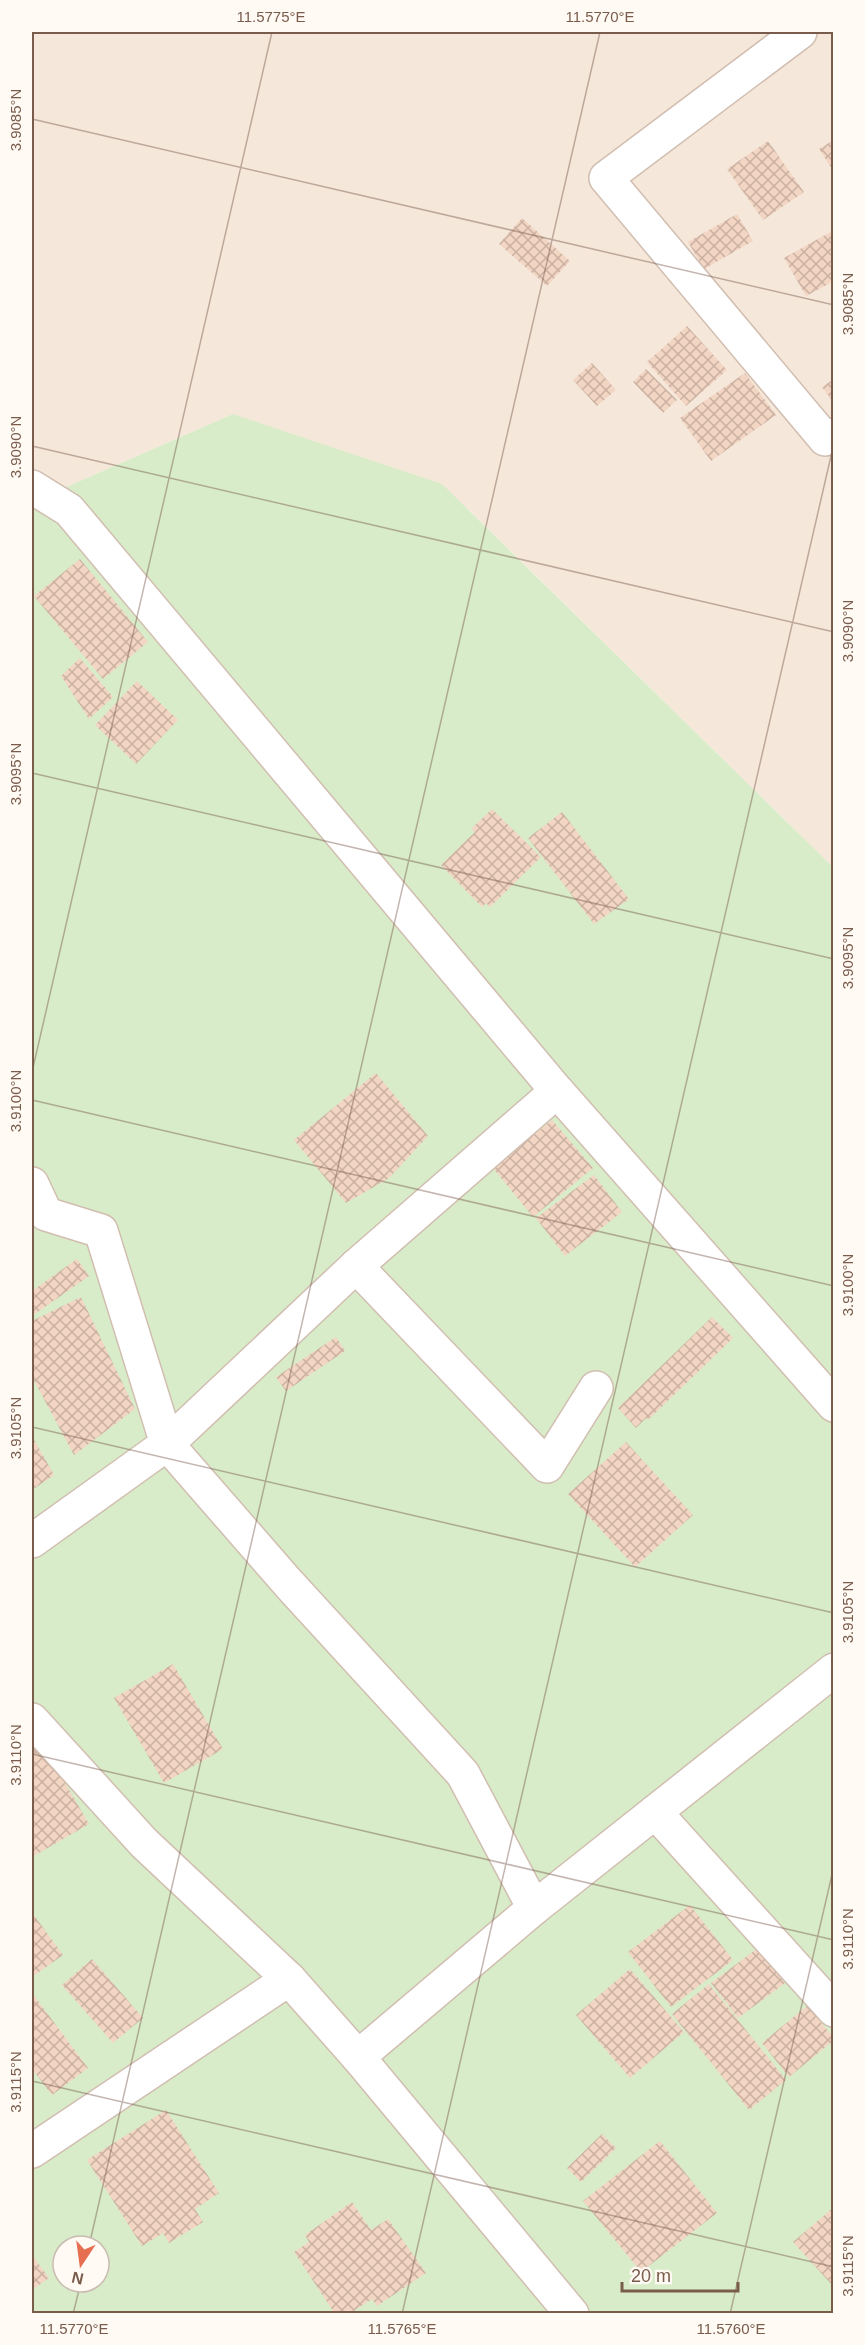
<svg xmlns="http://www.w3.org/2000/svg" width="865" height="2345" font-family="Helvetica,sans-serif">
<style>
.residential{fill:#f5e8da}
.green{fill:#d8ecc9;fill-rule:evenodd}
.building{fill:url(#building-cross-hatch)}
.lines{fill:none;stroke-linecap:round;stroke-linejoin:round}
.street-casing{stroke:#d1beb0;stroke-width:36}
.street{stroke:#fff;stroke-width:33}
.ticks{fill:none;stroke:#7a5c4d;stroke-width:1.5;stroke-opacity:0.45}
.neatline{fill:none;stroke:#7a5c4d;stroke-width:2}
.ticks-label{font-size:15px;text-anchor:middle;fill:#7a5c4d}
</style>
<defs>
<pattern id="building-cross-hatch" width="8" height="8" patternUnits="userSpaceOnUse" patternTransform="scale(1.5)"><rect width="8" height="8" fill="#f3d5c3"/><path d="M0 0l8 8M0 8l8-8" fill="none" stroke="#cab0a1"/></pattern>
</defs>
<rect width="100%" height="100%" fill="#fdf6ec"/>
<polygon class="residential" points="32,32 833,32 833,867 467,508 233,414 32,502"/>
<path class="green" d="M233,414L442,484L833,867V2313H32V502ZM63,2246H99V2282H63Z"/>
<g class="building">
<polygon points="834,140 834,172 819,149"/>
<polygon points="768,141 804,192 763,220 727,169"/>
<polygon points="737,214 753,241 704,269 688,242"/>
<polygon points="522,218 570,261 547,286 499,244"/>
<polygon points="834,230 834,281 806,296 784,258"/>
<polygon points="687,326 727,370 686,406 647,362"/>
<polygon points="592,363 616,390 597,406 573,380"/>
<polygon points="646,369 677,400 663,413 633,382"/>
<polygon points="745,373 776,415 711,461 680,418"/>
<polygon points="834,379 834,403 822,387"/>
<polygon points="80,559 148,642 103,679 34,596"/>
<polygon points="80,658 113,697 89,719 61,676"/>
<polygon points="137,681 178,720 136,764 95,725"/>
<polygon points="492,809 541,857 490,907 486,903 482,907 441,865 475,832 471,829"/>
<polygon points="562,812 629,899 594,924 528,838"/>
<polygon points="376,1073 428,1136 389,1178 346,1203 294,1140"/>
<polygon points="552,1120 593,1168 533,1217 493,1168"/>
<polygon points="594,1175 622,1212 565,1256 536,1218"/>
<polygon points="77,1259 89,1276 32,1316 32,1291"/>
<polygon points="81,1297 135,1409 74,1455 32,1377 32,1321"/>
<polygon points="712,1317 733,1338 648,1420 646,1418 636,1428 618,1408"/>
<polygon points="336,1337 345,1351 286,1391 276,1377"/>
<polygon points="32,1436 54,1475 32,1490"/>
<polygon points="626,1442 693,1515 635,1567 568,1494"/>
<polygon points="173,1664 223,1749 164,1783 114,1698"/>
<polygon points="38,1737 89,1824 32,1857 32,1740"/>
<polygon points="690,1905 733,1960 671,2007 628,1952"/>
<polygon points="33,1914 63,1955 32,1977 32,1915"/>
<polygon points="758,1948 785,1983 738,2018 711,1983"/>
<polygon points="92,1959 143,2018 113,2043 62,1985"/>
<polygon points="630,1969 684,2032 630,2078 576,2015"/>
<polygon points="709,1984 786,2080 749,2110 672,2014"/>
<polygon points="32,1993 88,2068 52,2095 32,2069"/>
<polygon points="807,2006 834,2038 834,2040 789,2077 762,2043"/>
<polygon points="166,2110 219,2193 195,2209 203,2222 169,2243 163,2233 142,2246 87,2160"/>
<polygon points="602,2134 616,2148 581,2182 567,2168"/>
<polygon points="660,2141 717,2213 641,2272 583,2201"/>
<polygon points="352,2202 371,2230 388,2219 426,2273 377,2306 372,2299 349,2314 335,2314 294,2252 309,2242 305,2235"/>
<polygon points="834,2207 834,2287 793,2242"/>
<polygon points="32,2255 49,2278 32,2290"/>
</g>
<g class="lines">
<defs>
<g id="street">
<polyline points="800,32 606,178 825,439 834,435"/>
<polyline points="32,487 69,510 557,1091 834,1405"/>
<polyline points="32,1184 46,1214 101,1231 167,1444 289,1584 463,1774 534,1908"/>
<polyline points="356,1266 547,1466 596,1388"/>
<polyline points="32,1541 167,1444 356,1266 557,1091"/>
<polyline points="32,1720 144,1843 289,1979 358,2057 572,2314"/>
<polyline points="655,1812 834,2010"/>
<polyline points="358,2057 534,1908 834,1670"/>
<polyline points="32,2151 289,1979"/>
</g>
</defs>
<use href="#street" class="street-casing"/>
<use href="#street" class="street"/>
</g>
<path class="ticks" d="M32,119L834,305M32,446L834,632M32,773L834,959M32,1072L272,32M32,1100L834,1286M32,1427L834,1613M32,1754L834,1940M32,2081L834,2267M89,2246L600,32M73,2314L81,2282M402,2314L834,443M730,2314L834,1866"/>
<rect width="865" height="2345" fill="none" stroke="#fffaf3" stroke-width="66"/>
<g transform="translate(81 2264) rotate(193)"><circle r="28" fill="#fffaf3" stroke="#cabbb1" stroke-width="1.5"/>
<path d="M0-4.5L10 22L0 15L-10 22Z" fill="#e76f51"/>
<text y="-9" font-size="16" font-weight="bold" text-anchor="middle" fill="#7a5c4d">N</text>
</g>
<path d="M622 2282v9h116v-9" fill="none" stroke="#7a5c4d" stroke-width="3"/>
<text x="631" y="2282" font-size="18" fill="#7a5c4d" stroke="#fffaf3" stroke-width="4.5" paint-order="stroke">20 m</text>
<rect x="33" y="33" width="799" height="2279" class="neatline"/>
<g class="ticks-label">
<text x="271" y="22">11.5775°E</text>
<text x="600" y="22">11.5770°E</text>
<text transform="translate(16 120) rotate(-90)" y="5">3.9085°N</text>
<text transform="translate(848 304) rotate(-90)" y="5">3.9085°N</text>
<text transform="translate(16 447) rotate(-90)" y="5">3.9090°N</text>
<text transform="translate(848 631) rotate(-90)" y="5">3.9090°N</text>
<text transform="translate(16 774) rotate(-90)" y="5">3.9095°N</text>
<text transform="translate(848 958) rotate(-90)" y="5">3.9095°N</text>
<text transform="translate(16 1101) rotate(-90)" y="5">3.9100°N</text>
<text transform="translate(848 1285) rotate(-90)" y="5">3.9100°N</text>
<text transform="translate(16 1428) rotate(-90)" y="5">3.9105°N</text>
<text transform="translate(848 1612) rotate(-90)" y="5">3.9105°N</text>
<text transform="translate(16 1755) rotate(-90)" y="5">3.9110°N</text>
<text transform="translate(848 1939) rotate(-90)" y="5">3.9110°N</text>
<text transform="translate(16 2082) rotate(-90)" y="5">3.9115°N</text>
<text transform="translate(848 2266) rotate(-90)" y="5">3.9115°N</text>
<text x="74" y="2334">11.5770°E</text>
<text x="402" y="2334">11.5765°E</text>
<text x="731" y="2334">11.5760°E</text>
</g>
</svg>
